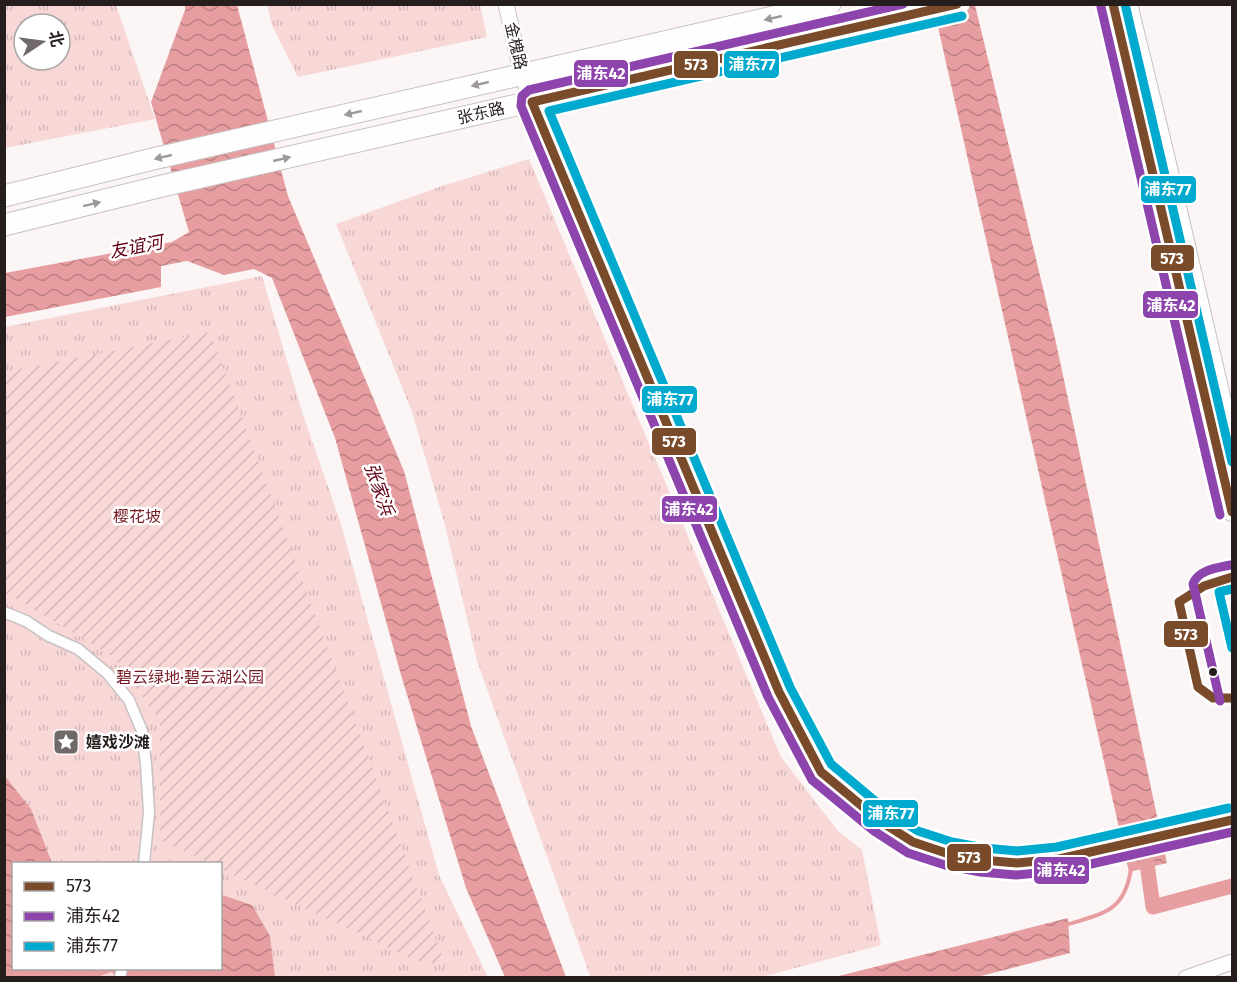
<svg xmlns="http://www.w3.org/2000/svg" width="1237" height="982" font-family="'Fira Sans','Noto Sans SC',sans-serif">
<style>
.park{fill:url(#park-tufts);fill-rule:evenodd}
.garden{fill:url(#garden-furrows)}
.water{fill:url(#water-waves)}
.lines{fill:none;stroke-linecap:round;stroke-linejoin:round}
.stream{stroke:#e79ea0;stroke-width:4}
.canal{stroke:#e79ea0;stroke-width:15}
.pedestrian-casing{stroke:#c8c1c1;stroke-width:13}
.minor-casing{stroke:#c8c1c1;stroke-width:17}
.tertiary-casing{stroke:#c8c1c1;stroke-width:20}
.secondary-casing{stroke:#c8c1c1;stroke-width:23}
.pedestrian{stroke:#fefefe;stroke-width:10}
.minor{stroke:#fefefe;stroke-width:15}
.tertiary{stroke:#fefefe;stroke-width:18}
.secondary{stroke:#fefefe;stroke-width:21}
.bus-1-casing{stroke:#fff;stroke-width:14}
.bus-2-casing{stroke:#fff;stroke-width:14}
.bus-3-casing{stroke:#fff;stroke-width:14}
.bus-1{stroke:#7a4b2a;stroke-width:9}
.bus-2{stroke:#8e44ad;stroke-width:9}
.bus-3{stroke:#00a9ce;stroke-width:9}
.oneway{fill:#9d9999}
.bus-dot{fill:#261e1d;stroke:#fff;stroke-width:2}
.labels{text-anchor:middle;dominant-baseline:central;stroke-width:5;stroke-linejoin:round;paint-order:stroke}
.street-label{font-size:16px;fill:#261e1d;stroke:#fff}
.park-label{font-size:16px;fill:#751a25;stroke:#fff}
.poi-label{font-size:16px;font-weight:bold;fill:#261e1d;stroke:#fff;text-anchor:start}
.water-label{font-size:18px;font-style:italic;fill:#5f0014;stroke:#fff}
.line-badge{stroke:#fff;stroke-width:2}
.badge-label{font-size:16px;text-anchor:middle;font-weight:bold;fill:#fff}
</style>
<defs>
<pattern id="park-tufts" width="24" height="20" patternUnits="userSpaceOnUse" patternTransform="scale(1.5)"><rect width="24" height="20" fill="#f8d7d7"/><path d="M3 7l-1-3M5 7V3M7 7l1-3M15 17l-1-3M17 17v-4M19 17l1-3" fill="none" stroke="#d4b8b8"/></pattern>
<pattern id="garden-furrows" width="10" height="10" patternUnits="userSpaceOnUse" patternTransform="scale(1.5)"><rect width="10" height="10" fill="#f8d7d7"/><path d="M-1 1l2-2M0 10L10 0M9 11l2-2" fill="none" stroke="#d4b8b8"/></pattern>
<pattern id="water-waves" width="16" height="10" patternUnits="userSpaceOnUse" patternTransform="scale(1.5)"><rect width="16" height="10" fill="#e79ea0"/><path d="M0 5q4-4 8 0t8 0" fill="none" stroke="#bb8082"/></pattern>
</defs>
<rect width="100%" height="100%" fill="#fbf5f5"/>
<g class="park">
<path d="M5,4L116,5L155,119L5,148ZM24,24H60V60H24Z"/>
<polygon points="267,5 480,5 487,37 298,77 272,25"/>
<polygon points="529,159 781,757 837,830 862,850 881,945 762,977 593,978 590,976 477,661 445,525 412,412 336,224 442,186"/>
<path d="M262,276L303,415L340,521L439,875L488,977L5,978V327ZM14,864H220V968H14Z"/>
</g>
<polygon class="garden" points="210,332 446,966 415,960 221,869 220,864 209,863 160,840 160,721 114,657 5,592 5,372"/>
<g class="water">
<polygon points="185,5 237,5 288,196 404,471 471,726 566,977 505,977 466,888 401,675 335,438 272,278 254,269 224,275 187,261 161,266 161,287 5,317 5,273 172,242 189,232 151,102 185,10"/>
<polygon points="933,5 975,5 1055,338 1167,863 1129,872"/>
<polygon points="4,775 31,809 52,863 14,864 14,968 220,968 220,895 222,895 252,905 270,936 275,977 119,978 111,972 98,977 5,977"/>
<polygon points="1068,918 1070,953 977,977 835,977"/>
</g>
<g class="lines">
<path class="stream" d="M1066,925C1103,913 1124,913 1131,869"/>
<polyline class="canal" points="1145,849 1153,907 1232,886"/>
<defs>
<g id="pedestrian">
<polyline points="4,612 26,621 49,636 78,649 108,674 129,700 142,731 146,764 149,812 144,864"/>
<polyline points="120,978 122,968"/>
</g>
<g id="minor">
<polyline points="506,4 522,75 532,102 779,692 821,772 880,821 913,842 949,854 982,860 1017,863 1059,859 1232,820"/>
<polyline points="1186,978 1232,962"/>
</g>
<g id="tertiary">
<polyline points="1113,4 1232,512"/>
<polyline points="1128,4 1164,151 1232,444"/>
</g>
<g id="secondary">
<polyline points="4,196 157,158 830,4"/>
<polyline points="4,225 162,186 959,4"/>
</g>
</defs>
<use href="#pedestrian" class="pedestrian-casing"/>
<use href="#minor" class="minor-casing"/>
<use href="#tertiary" class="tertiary-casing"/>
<use href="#secondary" class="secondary-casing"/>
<use href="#pedestrian" class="pedestrian"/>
<use href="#minor" class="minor"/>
<use href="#tertiary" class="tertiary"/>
<use href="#secondary" class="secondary"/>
<defs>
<g id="bus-1">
<polyline points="957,4 532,102 779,692 821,772 880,821 913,842 949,854 982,860 1017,863 1059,859 1232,820"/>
<polyline points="1113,4 1232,512"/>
<polyline points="1232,577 1204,586 1179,602 1198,687 1213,698 1232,698"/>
</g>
<g id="bus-2">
<polyline points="903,4 529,90 522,96 521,106 768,697 812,780 874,831 908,853 945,865 980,872 1016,875 1060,871 1232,832"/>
<polyline points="1101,7 1220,515"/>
<path d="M1220,701L1193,584C1198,570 1216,568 1230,565"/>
</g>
<g id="bus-3">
<polyline points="1125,4 1232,462"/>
<polyline points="962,16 549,111 790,687 831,764 887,811 918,831 952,842 984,848 1017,851 1057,847 1229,808"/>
<polyline points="1232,589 1219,592 1232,648"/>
</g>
</defs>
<use href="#bus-1" class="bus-1-casing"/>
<use href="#bus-2" class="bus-2-casing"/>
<use href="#bus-3" class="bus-3-casing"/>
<use href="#bus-1" class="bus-1"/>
<use href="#bus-2" class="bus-2"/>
<use href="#bus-3" class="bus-3"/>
</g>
<defs><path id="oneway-solid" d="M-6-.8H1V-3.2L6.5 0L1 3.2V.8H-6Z" transform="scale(1.5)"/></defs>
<g class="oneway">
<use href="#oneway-solid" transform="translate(773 18) rotate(167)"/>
<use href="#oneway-solid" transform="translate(480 84) rotate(167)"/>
<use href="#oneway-solid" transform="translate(353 113) rotate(167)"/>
<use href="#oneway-solid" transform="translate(163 157) rotate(167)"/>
<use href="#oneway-solid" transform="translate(282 159) rotate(-13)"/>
<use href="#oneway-solid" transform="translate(92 204) rotate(-14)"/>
</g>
<defs>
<symbol id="sight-square" viewBox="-11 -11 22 22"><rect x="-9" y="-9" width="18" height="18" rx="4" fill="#716969" stroke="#fff"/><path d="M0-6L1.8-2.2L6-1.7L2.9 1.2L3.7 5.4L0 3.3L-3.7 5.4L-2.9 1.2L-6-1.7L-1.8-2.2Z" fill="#fff"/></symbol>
</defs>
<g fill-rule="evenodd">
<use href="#sight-square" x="51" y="727" width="30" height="30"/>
</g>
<circle class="bus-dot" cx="1213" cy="672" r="5"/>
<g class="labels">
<g class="street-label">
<text transform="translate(516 46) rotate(77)">金槐路</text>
<text transform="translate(481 113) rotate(-13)">张东路</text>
</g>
<g class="park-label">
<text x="137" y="516">樱花坡</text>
<text x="190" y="677">碧云绿地·碧云湖公园</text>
</g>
<g class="poi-label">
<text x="86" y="742">嬉戏沙滩</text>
</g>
<g class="water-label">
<text transform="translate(136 247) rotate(-11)">友谊河</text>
<text transform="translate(379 489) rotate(71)">张家浜</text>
</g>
</g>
<g class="line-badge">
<rect x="673" y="50" width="46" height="29" rx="6" fill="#7a4b2a"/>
<rect x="723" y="50" width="57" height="29" rx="6" fill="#00a9ce"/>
<rect x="573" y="59" width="56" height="29" rx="6" fill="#8e44ad"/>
<rect x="1140" y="175" width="57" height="29" rx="6" fill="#00a9ce"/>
<rect x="1150" y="244" width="45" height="28" rx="6" fill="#7a4b2a"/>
<rect x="1142" y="290" width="57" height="29" rx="6" fill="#8e44ad"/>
<rect x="641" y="385" width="57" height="29" rx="6" fill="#00a9ce"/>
<rect x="651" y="427" width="46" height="29" rx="6" fill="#7a4b2a"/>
<rect x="661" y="495" width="57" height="28" rx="6" fill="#8e44ad"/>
<rect x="1163" y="620" width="46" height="28" rx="6" fill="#7a4b2a"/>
<rect x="862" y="799" width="57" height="29" rx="6" fill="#00a9ce"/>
<rect x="946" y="843" width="46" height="29" rx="6" fill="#7a4b2a"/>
<rect x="1033" y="856" width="57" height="29" rx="6" fill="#8e44ad"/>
</g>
<g class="badge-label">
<text x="696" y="70">573</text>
<text x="752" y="70">浦东77</text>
<text x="601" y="79">浦东42</text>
<text x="1168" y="195">浦东77</text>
<text x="1172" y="264">573</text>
<text x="1171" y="311">浦东42</text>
<text x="670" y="405">浦东77</text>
<text x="674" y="447">573</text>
<text x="689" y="515">浦东42</text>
<text x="1186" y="640">573</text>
<text x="891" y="819">浦东77</text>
<text x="969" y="863">573</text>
<text x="1061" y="876">浦东42</text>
</g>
<rect width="1237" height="982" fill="none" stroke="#261e1d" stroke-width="12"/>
<rect x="12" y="862" width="210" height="108" fill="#ffffff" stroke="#a8a5a5" stroke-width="1.5"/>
<rect x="24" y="882" width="30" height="9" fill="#7a4b2a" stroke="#a8a5a5" stroke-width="1.5"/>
<text x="66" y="892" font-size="18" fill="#261e1d">573</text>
<rect x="24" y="912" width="30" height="9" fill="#8e44ad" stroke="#a8a5a5" stroke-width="1.5"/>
<text x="66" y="922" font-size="18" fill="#261e1d">浦东42</text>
<rect x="24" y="942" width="30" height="9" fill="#00a9ce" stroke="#a8a5a5" stroke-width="1.5"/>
<text x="66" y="952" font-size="18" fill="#261e1d">浦东77</text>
<g transform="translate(42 42) rotate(77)"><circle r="28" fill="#ffffff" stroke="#a8a5a5" stroke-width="1.5"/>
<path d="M0-4.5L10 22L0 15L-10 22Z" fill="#716969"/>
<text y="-9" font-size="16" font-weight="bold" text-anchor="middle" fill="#261e1d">北</text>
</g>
</svg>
